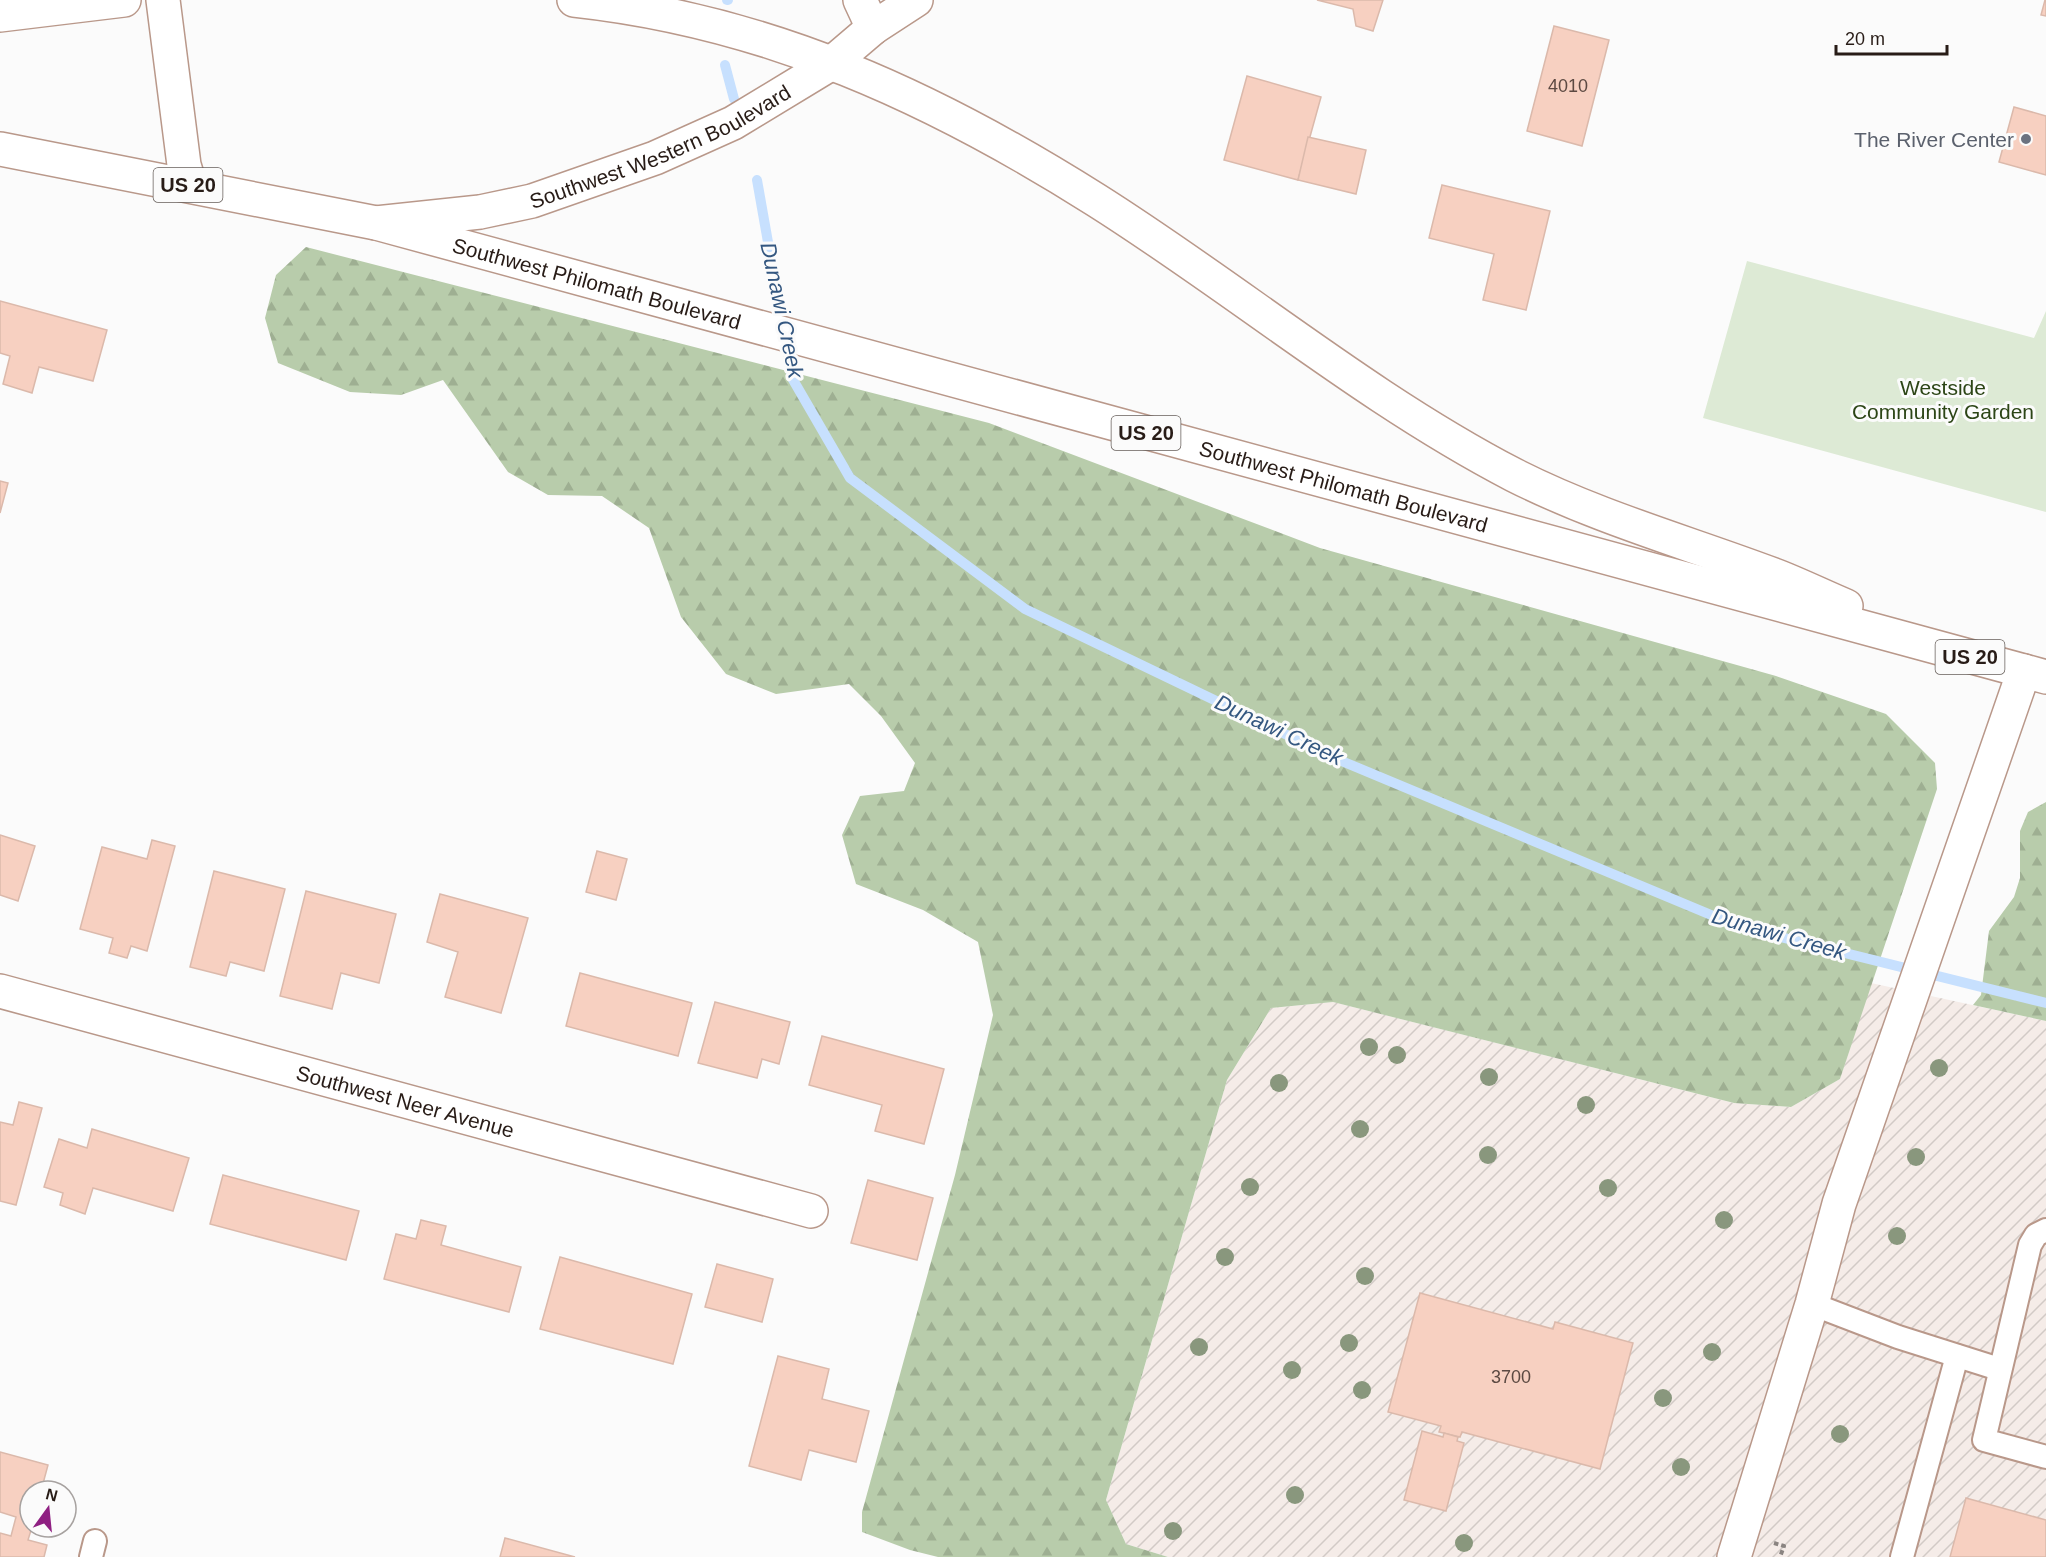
<svg xmlns="http://www.w3.org/2000/svg" width="2046" height="1557" font-family="Helvetica,sans-serif">
<style>
.industrial{fill:url(#industrial-furrows)}
.forest{fill:url(#forest-firs)}
.garden{fill:#ddead5}
.lines{fill:none;stroke-linecap:round;stroke-linejoin:round}
.stream{stroke:#c7e0fe;stroke-width:10}
.building{fill:#f7d0c1;stroke:#dbb9ab;stroke-width:1.5}
.lane-casing{stroke:#b9988a;stroke-width:26}
.street-casing{stroke:#b9988a;stroke-width:36}
.secondary-casing{stroke:#b9988a;stroke-width:36}
.highway-casing{stroke:#b9988a;stroke-width:36}
.path{stroke:#8a8481;stroke-width:4;stroke-dasharray:4.5 3;stroke-linecap:butt}
.lane{stroke:#fff;stroke-width:22}
.street{stroke:#fff;stroke-width:33}
.secondary{stroke:#fff;stroke-width:33}
.highway{stroke:#fff;stroke-width:33}
.tree{fill:#89977d}
.worship-dot{fill:#6b7280;stroke:#fbfbfb;stroke-width:2}
.labels{text-anchor:middle;dominant-baseline:central;stroke-width:6;stroke-linejoin:round;paint-order:stroke}
.number-label{font-size:18px;fill:#5c4942}
.shield{fill:#fbfbfb;stroke:#675f5b;stroke-width:1.5}
.shield-label{font-size:20px;font-weight:bold;fill:#281c17}
.worship-label{font-size:21px;fill:#5b616d;stroke:#fbfbfb;text-anchor:end}
.street-label{font-size:21px;fill:#281c17;stroke:#fbfbfb}
.park-label{font-size:21px;fill:#2c4516;stroke:#fbfbfb}
.water-label{font-size:22px;font-style:italic;fill:#345780;stroke:#fbfbfb}
</style>
<defs>
<pattern id="industrial-furrows" width="10" height="10" patternUnits="userSpaceOnUse" patternTransform="scale(1.5)"><rect width="10" height="10" fill="#f5ece8"/><path d="M-1 1l2-2M0 10L10 0M9 11l2-2" fill="none" stroke="#d2cac6"/></pattern>
<pattern id="forest-firs" width="22" height="20" patternUnits="userSpaceOnUse" patternTransform="scale(1.5)"><rect width="22" height="20" fill="#b8ccab"/><path d="M5 1l3.5 6h-7zM16 11l3.5 6h-7z" fill="#9eaf92"/></pattern>
</defs>
<rect width="100%" height="100%" fill="#fbfbfb"/>
<polygon class="industrial" points="1871,983 2046,1021 2046,1557 1168,1557 1126,1544 1106,1500 1227,1080 1271,1008 1333,1002 1734,1103 1791,1107 1840,1079"/>
<g class="forest">
<polygon points="306,247 989,423 1320,548 1776,676 1886,714 1935,763 1937,789 1840,1079 1791,1107 1734,1103 1333,1002 1271,1008 1227,1080 1106,1500 1126,1544 1168,1557 938,1557 910,1550 862,1532 862,1512 955,1175 993,1015 978,942 923,910 856,884 842,835 860,796 904,791 915,763 881,716 849,684 776,694 726,674 681,617 649,528 602,496 548,495 508,472 443,380 401,395 350,392 278,363 265,318 276,275"/>
<polygon points="2046,802 2046,1021 1973,1005 1981,995 1989,931 2014,897 2020,878 2020,831 2028,812"/>
</g>
<polygon class="garden" points="1747,261 2034,338 2046,311 2046,512 1703,418"/>
<g class="lines">
<g class="stream">
<polyline points="727,0 728,0"/>
<polyline points="725,65 734,99"/>
<polyline points="757,180 792,378 850,478 1025,609 1339,760 1740,927 2046,1003"/>
</g>
</g>
<g class="building">
<polygon points="1317,0 1383,0 1373,31 1356,26 1353,9"/>
<polygon points="2045,0 2046,0 2046,16 2041,15"/>
<polygon points="1554,26 1609,40 1582,146 1527,131"/>
<polygon points="1247,76 1321,97 1298,180 1224,160"/>
<polygon points="2014,107 2046,116 2046,175 1999,162"/>
<polygon points="1308,137 1366,150 1356,194 1298,180"/>
<polygon points="1442,185 1550,211 1526,310 1483,300 1494,254 1429,238"/>
<polygon points="0,301 107,330 93,381 39,367 32,393 3,384 10,356 0,353"/>
<polygon points="0,481 8,483 0,513"/>
<polygon points="0,835 35,846 18,901 0,895"/>
<polygon points="152,840 175,846 147,951 131,946 127,958 109,953 113,938 80,929 102,847 147,859"/>
<polygon points="597,851 627,859 616,900 586,892"/>
<polygon points="214,871 285,889 264,971 230,962 226,976 190,967"/>
<polygon points="306,891 396,914 379,983 341,973 332,1009 280,996"/>
<polygon points="440,894 528,918 501,1013 445,997 458,952 427,942"/>
<polygon points="580,973 692,1003 678,1056 566,1026"/>
<polygon points="715,1002 790,1022 779,1064 762,1059 757,1078 698,1063"/>
<polygon points="822,1036 944,1069 924,1144 875,1131 882,1105 809,1085"/>
<polygon points="19,1102 42,1108 16,1205 0,1201 0,1122 13,1125"/>
<polygon points="92,1129 189,1158 173,1211 93,1188 85,1214 60,1205 63,1193 44,1187 59,1139 87,1148"/>
<polygon points="223,1175 359,1211 346,1260 210,1224"/>
<polygon points="868,1180 933,1198 917,1260 851,1243"/>
<polygon points="421,1220 446,1226 441,1245 521,1267 509,1312 384,1279 396,1234 416,1239"/>
<polygon points="560,1257 692,1294 673,1364 540,1329"/>
<polygon points="717,1264 773,1279 762,1322 705,1307"/>
<polygon points="1420,1293 1553,1329 1555,1322 1633,1343 1600,1469 1462,1432 1460,1437 1439,1432 1441,1426 1388,1412"/>
<polygon points="778,1356 829,1369 822,1399 869,1411 856,1462 809,1450 801,1480 749,1466"/>
<polygon points="1422,1431 1443,1437 1444,1433 1458,1437 1457,1441 1464,1443 1446,1511 1404,1500"/>
<polygon points="0,1452 48,1465 41,1491 30,1491 32,1527 28,1540 47,1545 44,1557 0,1557 0,1533 11,1536 16,1517 0,1512"/>
<polygon points="1966,1498 2046,1520 2046,1557 1950,1557"/>
<polygon points="505,1538 575,1557 500,1557"/>
</g>
<g class="lines">
<defs>
<g id="lane">
<polyline points="2046,1230 2036,1235 2030,1245 1984,1440 2046,1457"/>
<polyline points="1812,1304 1898,1337 1999,1369"/>
<polyline points="91,1557 95,1541"/>
<polyline points="1902,1557 1957,1356"/>
</g>
<g id="street">
<polyline points="163,0 184,165 190,185"/>
<path id="s1" d="M0,991L811,1211"/>
<polyline points="1734,1557 1812,1304 1839,1204 2024,671"/>
</g>
<g id="secondary">
<polyline points="860,0 873,28"/>
<path id="s2" d="M376,223L480,212L532,201L655,158L733,123L832,63L873,28L916,0"/>
</g>
<g id="highway">
<path d="M574,0C768,21 933,97 1096,200C1237,289 1366,398 1514,475C1597,517 1686,542 1774,575C1798,584 1822,596 1846,606"/>
<polyline points="0,15 124,0"/>
<path id="s3" d="M0,149L376,223L2046,677"/>
</g>
</defs>
<use href="#lane" class="lane-casing"/>
<use href="#street" class="street-casing"/>
<use href="#secondary" class="secondary-casing"/>
<use href="#highway" class="highway-casing"/>
<polyline class="path" points="1774,1543 1784,1546 1780,1557"/>
<use href="#lane" class="lane"/>
<use href="#street" class="street"/>
<use href="#secondary" class="secondary"/>
<use href="#highway" class="highway"/>
</g>
<g class="tree">
<circle cx="1369" cy="1047" r="9"/>
<circle cx="1397" cy="1055" r="9"/>
<circle cx="1939" cy="1068" r="9"/>
<circle cx="1489" cy="1077" r="9"/>
<circle cx="1279" cy="1083" r="9"/>
<circle cx="1586" cy="1105" r="9"/>
<circle cx="1360" cy="1129" r="9"/>
<circle cx="1488" cy="1155" r="9"/>
<circle cx="1916" cy="1157" r="9"/>
<circle cx="1250" cy="1187" r="9"/>
<circle cx="1608" cy="1188" r="9"/>
<circle cx="1724" cy="1220" r="9"/>
<circle cx="1897" cy="1236" r="9"/>
<circle cx="1225" cy="1257" r="9"/>
<circle cx="1365" cy="1276" r="9"/>
<circle cx="1349" cy="1343" r="9"/>
<circle cx="1199" cy="1347" r="9"/>
<circle cx="1712" cy="1352" r="9"/>
<circle cx="1292" cy="1370" r="9"/>
<circle cx="1362" cy="1390" r="9"/>
<circle cx="1663" cy="1398" r="9"/>
<circle cx="1840" cy="1434" r="9"/>
<circle cx="1681" cy="1467" r="9"/>
<circle cx="1295" cy="1495" r="9"/>
<circle cx="1173" cy="1531" r="9"/>
<circle cx="1464" cy="1543" r="9"/>
</g>
<circle class="worship-dot" cx="2026" cy="139" r="6"/>
<g class="labels">
<g class="number-label">
<text x="1568" y="86">4010</text>
<text x="1511" y="1377">3700</text>
</g>
<g class="shield">
<rect x="153.5" y="168" width="69" height="34" rx="4.5"/>
<rect x="1111.5" y="416" width="69" height="34" rx="4.5"/>
<rect x="1935.5" y="640" width="69" height="34" rx="4.5"/>
</g>
<g class="shield-label">
<text x="188" y="185">US 20</text>
<text x="1146" y="433">US 20</text>
<text x="1970" y="657">US 20</text>
</g>
<g class="worship-label">
<text x="2014" y="139">The River Center</text>
</g>
<g class="street-label">
<text stroke="none"><textPath href="#s2" startOffset="297">Southwest Western Boulevard</textPath></text>
<text stroke="none"><textPath href="#s3" startOffset="612">Southwest Philomath Boulevard</textPath></text>
<text stroke="none"><textPath href="#s3" startOffset="1386">Southwest Philomath Boulevard</textPath></text>
<text stroke="none"><textPath href="#s1" startOffset="420">Southwest Neer Avenue</textPath></text>
</g>
<g class="park-label">
<text x="1943" y="387">Westside<tspan x="1943" dy="24">Community Garden</tspan></text>
</g>
<g class="water-label">
<text transform="translate(782 310) rotate(78)">Dunawi Creek</text>
<text transform="translate(1279 730) rotate(25)">Dunawi Creek</text>
<text transform="translate(1779 934) rotate(16)">Dunawi Creek</text>
</g>
</g>
<g transform="translate(48 1509) rotate(15)"><circle r="28" fill="#fbfbfb" stroke="#a7a2a0" stroke-width="1.5"/>
<path d="M0-4.5L10 22L0 15L-10 22Z" fill="#8f2082"/>
<text y="-9" font-size="16" font-weight="bold" text-anchor="middle" fill="#281c17">N</text>
</g>
<path d="M1836 45v9h111v-9" fill="none" stroke="#281c17" stroke-width="3"/>
<text x="1845" y="45" font-size="18" fill="#281c17" stroke="#fbfbfb" stroke-width="4.5" paint-order="stroke">20 m</text>
</svg>
